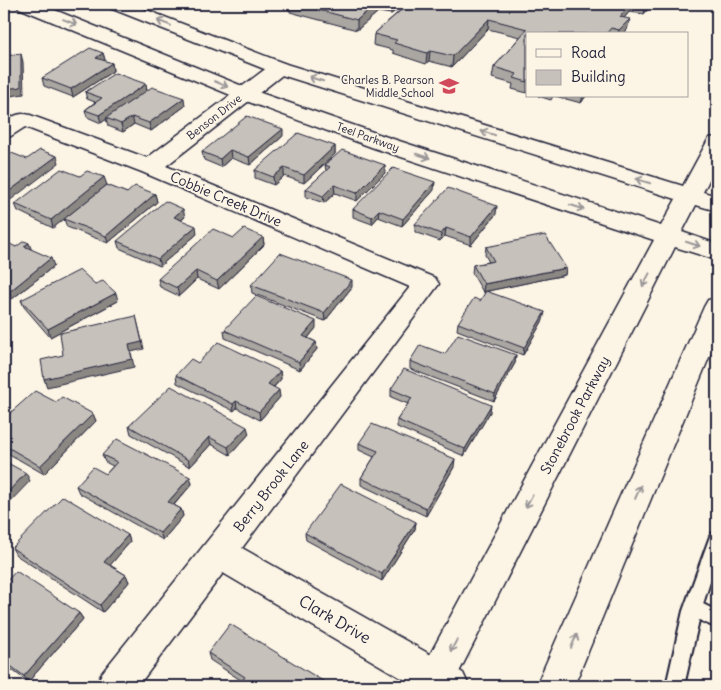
<svg xmlns="http://www.w3.org/2000/svg" width="721" height="690" font-family="Delius,sans-serif">
<style>
.lines{fill:none;stroke-linecap:round;stroke-linejoin:round}
.service-casing{stroke:#22223b;stroke-width:4}
.minor-casing{stroke:#22223b;stroke-width:3}
.secondary-casing{stroke:#22223b;stroke-width:3}
.service{fill:#fcf5e5;fill-rule:evenodd}
.minor{fill:#fcf5e5;fill-rule:evenodd}
.secondary{fill:#fcf5e5;fill-rule:evenodd}
.wall{fill:#aaa6a1;stroke:#22223b}
.shaded-wall{fill:#8b8783;stroke:#22223b}
.building{fill:#c6c1bb;stroke:#22223b}
.oneway{stroke:#9a9698}
.labels{text-anchor:middle;dominant-baseline:central;stroke-width:4;stroke-linejoin:round;paint-order:stroke}
.far-poi-label{font-size:11px;fill:#22223b;stroke:#fcf5e5;text-anchor:end}
.far-street-label{font-size:11px;fill:#22223b;stroke:#fcf5e5}
.street-label{font-size:14px;fill:#22223b;stroke:#fcf5e5}
.near-street-label{font-size:16px;fill:#22223b;stroke:#fcf5e5}
</style>
<rect width="100%" height="100%" fill="#fcf5e5"/>
<filter id="ink" filterUnits="userSpaceOnUse"><feTurbulence type="fractalNoise" baseFrequency=".02" numOctaves="2"/><feDisplacementMap in="SourceGraphic" scale="10" xChannelSelector="R" yChannelSelector="G"/><feConvolveMatrix kernelMatrix="1 2 1 2 8 2 1 2 1" color-interpolation-filters="sRGB"/></filter>
<g filter="url(#ink)">
<g class="lines">
<defs>
<polygon id="service" points="717,532 717,560 703,604 717,611 717,628 699,620 684,686 666,686 683,611 709,539 711,534"/>
<path id="minor" d="M279,62L286,64L289,68L286,72L166,166L435,278L439,284L242,548L463,673L469,686H415L223,573L138,686H96L102,673L410,287L142,172L25,127L11,136L4,138V123C13,116 19,112 30,115L147,158L272,64Z"/>
<g id="secondary">
<polygon points="16,4 40,4 252,90 390,138 661,226 676,199 272,72 110,8 107,4 131,4 286,64 683,186 709,138 717,137 717,164 703,192 717,196 717,211 696,205 682,232 717,244 717,260 675,247 452,686 413,686 654,240 374,148 238,98 19,8"/>
<polygon points="717,298 717,338 574,686 536,686 704,307 708,300"/>
</g>
</defs>
<use href="#service" class="service-casing"/>
<use href="#minor" class="minor-casing"/>
<use href="#secondary" class="secondary-casing"/>
<use href="#service" class="service"/>
<use href="#minor" class="minor"/>
<use href="#secondary" class="secondary"/>
</g>
<g class="wall">
<polygon points="289,4 652,4 644,14 629,12 624,18 627,30 623,34 527,34 527,93 512,89 513,84 492,78 494,67 520,37 488,29 452,67 429,61 426,64 393,53 393,50 373,45 374,34 404,7 403,6 391,14 378,12 357,30 290,12"/>
<polygon points="103,53 105,60 104,61 112,63 113,71 73,97 44,86 42,78"/>
<polygon points="146,84 147,91 185,106 151,131 134,124 123,132 108,126 106,119 101,123 87,117 85,110 95,102 87,99 85,92"/>
<polygon points="538,96 553,96 551,100"/>
<polygon points="555,96 586,96 581,103"/>
<polygon points="283,136 250,165 231,158 221,167 204,160 202,152"/>
<polygon points="335,146 335,154 304,183 284,176 274,185 255,178 255,170"/>
<polygon points="325,165 385,165 385,173 357,201 335,193 324,203 306,197 306,189 326,171"/>
<polygon points="80,176 104,177 106,185 127,193 155,194 157,202 108,243 67,227 64,219 53,228 18,211 15,204"/>
<polygon points="434,190 402,226 378,217 372,224 353,217 353,209"/>
<polygon points="496,214 471,245 445,236 440,241 415,232 415,224"/>
<polygon points="185,217 181,220 197,234 160,266 119,248 117,241"/>
<polygon points="263,237 264,245 219,289 197,279 179,296 160,287 158,279 234,238"/>
<polygon points="4,247 16,247 32,250 54,266 12,299 4,295"/>
<polygon points="486,247 566,268 565,275 487,291 543,320 523,355 457,330 458,323 480,301 486,292 483,292 472,273 473,265 489,262 485,255"/>
<polygon points="95,284 118,301 50,337 24,307 21,300"/>
<polygon points="251,285 352,287 325,321 252,293"/>
<polygon points="316,328 308,338 316,342 317,349 300,370 225,338 224,330"/>
<polygon points="445,354 516,355 515,363 494,401 410,369 410,361"/>
<polygon points="198,363 280,371 281,379 274,387 280,397 260,420 237,408 234,411 177,383 176,375"/>
<polygon points="391,389 490,412 464,456 397,427 397,420 408,404 391,397"/>
<polygon points="56,402 93,414 96,421 44,474 4,451 4,412 9,414"/>
<polygon points="129,426 249,434 230,455 211,444 190,467 131,434"/>
<polygon points="359,443 454,467 426,516 361,485 361,478 374,457 359,450"/>
<polygon points="102,455 190,477 192,484 174,505 181,509 183,516 163,540 79,493 76,486 106,474 113,466 105,462"/>
<polygon points="416,522 415,529 382,581 306,540 305,533"/>
<polygon points="128,535 130,542 110,565 126,575 129,582 103,612 16,555 12,548"/>
<polygon points="4,584 79,613 83,619 28,682 4,664"/>
<polygon points="208,653 331,686 242,681 210,660"/>
</g>
<g class="shaded-wall">
<polygon points="376,4 378,4 378,12 357,30 357,20"/>
<polygon points="391,4 403,4 403,6 391,14"/>
<polygon points="630,4 631,4 629,12 617,27 620,17"/>
<polygon points="646,4 652,4 644,14"/>
<polygon points="489,19 488,29 452,67 453,56"/>
<polygon points="630,19 627,30 623,34 618,34 619,30"/>
<polygon points="430,51 429,61 426,64 427,53"/>
<polygon points="103,53 105,60 97,65 96,58"/>
<polygon points="21,54 23,62 24,94 4,97 4,89"/>
<polygon points="112,63 113,71 73,97 71,89"/>
<polygon points="146,84 147,92 101,123 99,115"/>
<polygon points="583,96 586,96 581,103"/>
<polygon points="184,98 185,106 151,131 149,123"/>
<polygon points="132,117 134,124 123,132 121,124"/>
<polygon points="283,129 283,136 250,165 249,157"/>
<polygon points="335,146 335,154 304,183 304,175"/>
<polygon points="230,150 231,158 221,167 220,159"/>
<polygon points="57,156 59,163 4,205 4,195"/>
<polygon points="385,165 385,173 357,201 357,193"/>
<polygon points="284,168 284,176 274,185 273,177"/>
<polygon points="104,177 107,185 53,228 51,220"/>
<polygon points="435,182 434,190 402,226 403,219"/>
<polygon points="334,185 335,193 324,203 323,196"/>
<polygon points="155,194 157,202 108,243 106,236"/>
<polygon points="497,206 496,214 471,245 471,237"/>
<polygon points="183,209 185,217 176,224 174,217"/>
<polygon points="379,210 378,217 372,224 372,217"/>
<polygon points="196,226 197,234 160,266 158,259"/>
<polygon points="446,228 445,236 440,241 441,234"/>
<polygon points="4,237 6,243 4,245"/>
<polygon points="263,237 264,245 219,289 217,281"/>
<polygon points="29,243 32,251 24,246"/>
<polygon points="51,258 54,266 12,299 9,292"/>
<polygon points="566,268 565,275 483,292 484,284"/>
<polygon points="196,271 197,279 179,296 177,288"/>
<polygon points="352,280 352,287 325,321 324,313"/>
<polygon points="116,293 118,301 50,337 48,329"/>
<polygon points="545,312 543,320 523,355 524,348"/>
<polygon points="136,316 144,349 131,352 134,367 47,387 44,379 129,345"/>
<polygon points="316,321 316,328 303,344 303,336"/>
<polygon points="316,342 317,349 300,370 299,362"/>
<polygon points="516,355 515,363 494,401 495,394"/>
<polygon points="280,371 281,379 269,392 268,384"/>
<polygon points="279,390 280,397 260,420 259,412"/>
<polygon points="236,401 237,408 234,411 233,404"/>
<polygon points="491,405 490,412 464,456 465,449"/>
<polygon points="93,414 96,421 44,474 40,466"/>
<polygon points="247,427 249,434 230,455 228,447"/>
<polygon points="209,437 211,444 190,467 188,460"/>
<polygon points="455,459 454,467 426,516 426,508"/>
<polygon points="26,473 30,481 4,508 4,496"/>
<polygon points="190,477 192,484 170,509 168,502"/>
<polygon points="181,509 183,516 163,540 160,533"/>
<polygon points="416,522 415,529 382,581 382,574"/>
<polygon points="128,535 130,542 107,569 104,562"/>
<polygon points="126,575 129,582 103,612 100,605"/>
<polygon points="79,613 83,619 28,682 24,676"/>
<polygon points="4,681 7,686 4,686"/>
</g>
<g class="building">
<polygon points="296,4 376,4 357,20"/>
<polygon points="408,4 630,4 620,17 630,19 619,30 611,28 606,34 527,34 527,82 514,78 517,74 494,67 527,29 489,19 453,56 430,51 427,53 394,43 397,40 374,34"/>
<polygon points="90,48 103,53 96,58 112,63 71,89 42,78"/>
<polygon points="21,54 21,87 4,89 4,56"/>
<polygon points="115,73 146,84 99,115 85,110 102,98 85,92"/>
<polygon points="152,87 184,98 149,123 132,117 121,124 106,118"/>
<polygon points="247,116 283,129 249,157 230,150 220,159 202,152"/>
<polygon points="298,133 335,146 304,175 284,168 273,177 255,170"/>
<polygon points="40,150 57,156 4,195 4,156 9,152 27,159"/>
<polygon points="342,150 385,165 357,193 334,185 323,196 306,189 330,167 325,165"/>
<polygon points="393,168 435,182 403,219 379,210 372,217 353,209"/>
<polygon points="61,169 80,176 87,171 104,177 51,220 15,204"/>
<polygon points="107,185 127,193 135,186 155,194 106,236 64,219"/>
<polygon points="448,188 497,206 471,237 446,228 441,234 415,224"/>
<polygon points="165,201 183,209 174,217 196,226 158,259 117,241"/>
<polygon points="213,229 234,238 244,229 263,237 217,281 196,271 177,288 158,279"/>
<polygon points="545,235 566,268 484,284 473,265 494,261 486,247"/>
<polygon points="24,241 29,243 24,246 51,258 9,292 4,289 4,247 8,243 16,247"/>
<polygon points="280,253 352,280 324,313 251,285"/>
<polygon points="80,270 95,284 103,281 116,293 48,329 21,300"/>
<polygon points="486,291 545,312 524,348 458,323 474,298 480,301"/>
<polygon points="256,296 316,321 303,336 316,342 299,362 224,330"/>
<polygon points="136,316 142,342 129,345 132,359 44,379 41,360 63,355 60,333"/>
<polygon points="458,334 516,355 495,394 410,361 420,345 445,354"/>
<polygon points="218,342 280,371 268,384 279,390 259,412 236,401 233,404 176,375 191,359 198,363"/>
<polygon points="404,369 491,405 465,449 397,420 412,398 391,389"/>
<polygon points="171,386 247,427 228,447 209,437 188,460 129,426"/>
<polygon points="35,391 56,402 62,397 93,414 40,466 4,445 4,412 9,414"/>
<polygon points="372,424 455,459 426,508 361,478 378,451 359,443"/>
<polygon points="117,439 190,477 168,502 181,509 160,533 76,486 93,467 106,474 117,462 102,455"/>
<polygon points="4,461 26,473 4,496"/>
<polygon points="341,484 416,522 382,574 305,533"/>
<polygon points="63,496 128,535 104,562 126,575 100,605 12,548"/>
<polygon points="16,571 79,613 24,676 4,661 4,584"/>
<polygon points="230,624 331,686 238,686 245,677 208,653"/>
</g>
<defs><path id="oneway-shaft" d="M-6 0H5M1.5-3L5.5 0L1.5 3" fill="none" stroke-width="1.6" stroke-linecap="round" stroke-linejoin="round" transform="scale(1.25)"/></defs>
<g class="oneway">
<use href="#oneway-shaft" transform="translate(70 22) rotate(22)"/>
<use href="#oneway-shaft" transform="translate(164 23) rotate(-159)"/>
<use href="#oneway-shaft" transform="translate(316 79) rotate(-163)"/>
<use href="#oneway-shaft" transform="translate(221 84) rotate(23)"/>
<use href="#oneway-shaft" transform="translate(488 133) rotate(-163)"/>
<use href="#oneway-shaft" transform="translate(423 156) rotate(18)"/>
<use href="#oneway-shaft" transform="translate(643 181) rotate(-163)"/>
<use href="#oneway-shaft" transform="translate(577 207) rotate(18)"/>
<use href="#oneway-shaft" transform="translate(693 244) rotate(18)"/>
<use href="#oneway-shaft" transform="translate(646 280) rotate(118)"/>
<use href="#oneway-shaft" transform="translate(638 492) rotate(-67)"/>
<use href="#oneway-shaft" transform="translate(529 501) rotate(118)"/>
<use href="#oneway-shaft" transform="translate(574 641) rotate(-67)"/>
<use href="#oneway-shaft" transform="translate(454 645) rotate(118)"/>
</g>
</g>
<defs>
<symbol id="school-bare" viewBox="-9 -9 18 18"><path d="M0-5L7-2L0 1L-7-2ZM-4 1L0 2.5L4 1V4Q0 6-4 4Z" fill="#d1495b" stroke="#fcf5e5" stroke-width="2.5" paint-order="stroke"/></symbol>
</defs>
<g fill-rule="evenodd">
<use href="#school-bare" x="435" y="72" width="28" height="28"/>
</g>
<g class="labels">
<g class="far-poi-label">
<text x="434" y="80">Charles B. Pearson<tspan x="434" dy="13">Middle School</tspan></text>
</g>
<g class="far-street-label">
<text transform="translate(214 117) rotate(-38)">Benson Drive</text>
<text transform="translate(368 137) rotate(20)">Teel Parkway</text>
</g>
<g class="street-label">
<text transform="translate(226 199) rotate(23)">Cobbie Creek Drive</text>
<text transform="translate(575 415) rotate(-62)">Stonebrook Parkway</text>
<text transform="translate(271 486) rotate(-52)">Berry Brook Lane</text>
</g>
<g class="near-street-label">
<text transform="translate(335 619) rotate(30)">Clark Drive</text>
</g>
</g>
<rect width="721" height="690" fill="none" stroke="#fcf5e5" stroke-width="20"/>
<rect x="10" y="10" width="701" height="670" fill="none" stroke="#22223b" stroke-width="2" filter="url(#ink)"/>
<rect x="526" y="32" width="162" height="65" fill="#fcf5e5" stroke="#a5a1a1"/>
<rect x="536" y="49" width="25" height="8" fill="#fcf5e5" stroke="#a5a1a1"/>
<text x="571" y="58" font-size="15" fill="#22223b">Road</text>
<rect x="536" y="70" width="25" height="15" fill="#c6c1bb" stroke="#a5a1a1"/>
<text x="571" y="82" font-size="15" fill="#22223b">Building</text>
</svg>
